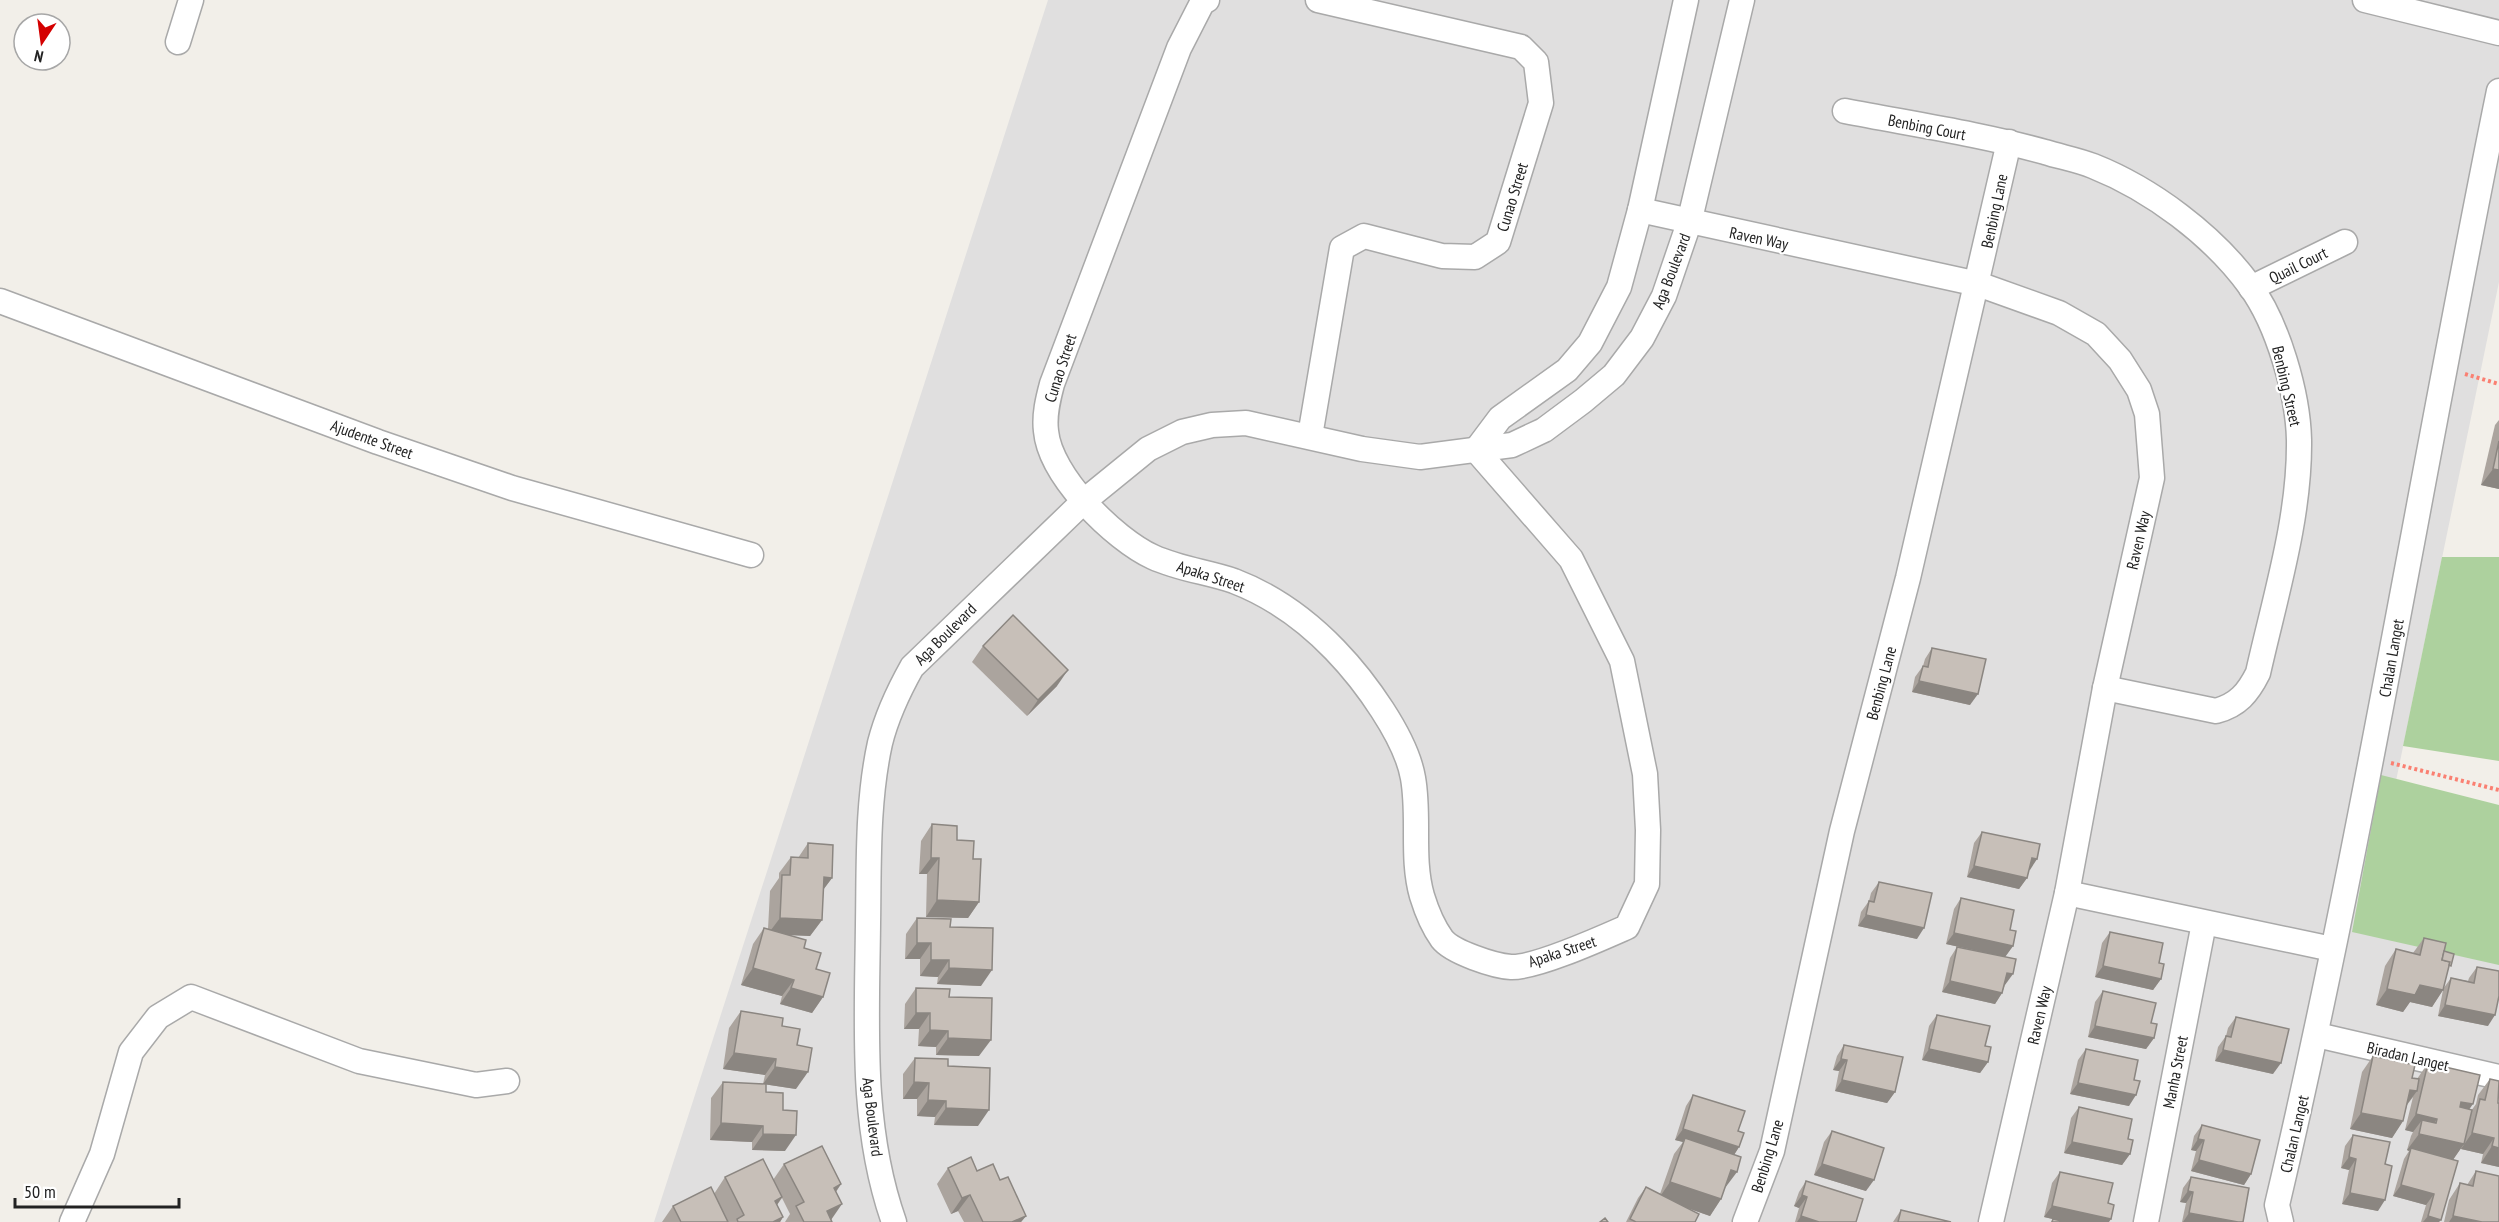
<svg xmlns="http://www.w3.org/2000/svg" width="2499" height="1222" font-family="'PT Sans Narrow',sans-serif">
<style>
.residential{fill:#e0dfdf}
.forest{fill:#add19e}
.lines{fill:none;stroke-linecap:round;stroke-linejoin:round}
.street-casing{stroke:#a9a9a9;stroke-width:27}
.path{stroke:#fa8072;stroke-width:4;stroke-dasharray:3 3;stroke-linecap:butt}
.street{stroke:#fff;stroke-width:24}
.wall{fill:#aba49e}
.shaded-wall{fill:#8b8681}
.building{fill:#c7bfb8;stroke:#8b8681;stroke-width:1.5}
.labels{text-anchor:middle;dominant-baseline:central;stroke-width:4.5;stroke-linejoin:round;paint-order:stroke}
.street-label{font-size:16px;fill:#222;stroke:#fff}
</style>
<rect width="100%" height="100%" fill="#f2efe9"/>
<polygon class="residential" points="1048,0 2499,0 2499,282 2365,931 2499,960 2499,1222 654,1222"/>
<g class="forest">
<polygon points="2442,557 2499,557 2499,761 2403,746"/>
<polygon points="2381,775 2499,805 2499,965 2352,932"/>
</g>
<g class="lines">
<defs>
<g id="street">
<path d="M1207,0L1202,3L1179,48L1052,384C1048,399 1044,415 1046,431C1050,476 1114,539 1153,557C1179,569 1208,572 1234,581C1273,596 1307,621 1335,650C1364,680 1406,737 1413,778C1420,817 1411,858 1422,896C1426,909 1434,928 1442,939C1452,952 1494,966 1511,967C1536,968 1602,938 1627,927L1647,884L1648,830L1645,774L1622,661L1571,559L1476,450"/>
<polyline points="2365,0 2499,33"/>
<polyline points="178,42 191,0"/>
<path d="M1845,111C1912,124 1980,134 2045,152C2061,157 2078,160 2093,166C2151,189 2213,235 2250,286C2278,324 2298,394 2299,440C2300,518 2275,597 2258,673C2248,693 2238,705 2216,711L2105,688"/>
<polyline points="1640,210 1978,284 2059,313 2096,334 2120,360 2139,390 2147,414 2152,478 2105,688 2067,893 1991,1222"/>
<polyline points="2251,288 2345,242"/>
<polyline points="0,301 378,442 512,488 751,555"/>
<polyline points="1310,436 1342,248 1364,236 1442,256 1475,257 1498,242 1541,103 1536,62 1521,47 1318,0"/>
<polyline points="1476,450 1500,418 1567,370 1590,343 1619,287 1640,210 1686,0"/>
<polyline points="2067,893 2332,949"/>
<polyline points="2317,1035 2499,1077"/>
<polyline points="72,1222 102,1154 131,1052 158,1017 191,997 359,1061 476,1085 507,1081"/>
<path d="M894,1222C860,1126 867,1024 868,924C869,864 867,802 880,743C887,715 898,692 912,667L1084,501L1148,449L1182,432L1212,425L1246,423L1362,449L1420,457L1512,445L1544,430L1583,401L1614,375L1642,338L1664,296L1689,223L1742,0"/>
<polyline points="1745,1222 1772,1151 1842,831 1908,578 2009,142"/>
<polyline points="2146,1222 2204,923"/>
<path d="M2281,1222L2277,1205C2364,836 2423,462 2499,91"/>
</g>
</defs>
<use href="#street" class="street-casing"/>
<g class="path">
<polyline points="2465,374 2499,384"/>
<polyline points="2391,763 2499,790"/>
</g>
<use href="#street" class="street"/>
</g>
<g class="wall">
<polygon points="2499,420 2499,489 2481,485 2495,425"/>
<polygon points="983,646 1057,686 1027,716 972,662"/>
<polygon points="1932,648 1970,705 1912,692 1915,677 1923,666 1925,659"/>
<polygon points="932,824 957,840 973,859 979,902 968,918 926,917 927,874 919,874 921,841"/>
<polygon points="1982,832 2037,859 2029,869 2027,878 2019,889 1967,877 1974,843"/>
<polygon points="808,843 832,878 823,890 822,920 810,936 788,935 804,948 816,969 823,997 812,1013 780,1004 782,996 741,985 753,944 764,928 768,929 770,891 779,878 779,873 791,857 798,858"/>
<polygon points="1879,882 1917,939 1858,926 1861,912 1869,901 1871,893"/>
<polygon points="1961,898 2010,930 2013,946 2005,957 1946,944 1954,909"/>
<polygon points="917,918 950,927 981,986 937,984 938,977 920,976 920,959 905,959 906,934"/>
<polygon points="2110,932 2159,963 2161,979 2153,990 2095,977 2102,943"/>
<polygon points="2424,938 2444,951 2447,971 2443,989 2451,978 2468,981 2469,978 2477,967 2488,1026 2438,1016 2443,990 2432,1007 2410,1002 2403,1012 2376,1005 2385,966 2396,949 2413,953"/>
<polygon points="1957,947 2005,985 2002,993 1995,1004 1942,992 1950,958"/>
<polygon points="916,988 949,997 979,1056 936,1055 936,1047 918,1046 919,1029 904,1029 905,1004"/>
<polygon points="2103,991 2151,1023 2154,1038 2146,1049 2088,1037 2095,1002"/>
<polygon points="741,1011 782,1026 797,1045 796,1089 763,1084 765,1075 723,1069 729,1028"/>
<polygon points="1937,1015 1985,1046 1988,1062 1980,1073 1922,1060 1929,1026"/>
<polygon points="2236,1017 2273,1074 2215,1061 2218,1047 2226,1036 2228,1028"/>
<polygon points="1844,1045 1895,1092 1887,1103 1835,1091 1839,1071 1833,1070 1837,1056"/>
<polygon points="2086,1049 2134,1080 2129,1106 2070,1094 2078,1060"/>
<polygon points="2373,1056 2412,1078 2417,1079 2428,1063 2471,1111 2476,1104 2478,1095 2490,1079 2498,1103 2499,1167 2481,1163 2483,1154 2461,1149 2461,1148 2453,1160 2439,1222 2421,1222 2426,1205 2393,1196 2404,1159 2409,1151 2407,1150 2411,1136 2413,1132 2405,1130 2413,1097 2407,1105 2403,1121 2392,1138 2350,1129 2362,1072"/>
<polygon points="915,1058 948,1066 978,1126 934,1125 935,1117 917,1116 917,1099 903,1099 903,1074"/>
<polygon points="723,1082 766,1092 783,1110 785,1151 752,1150 752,1142 710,1140 711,1098"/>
<polygon points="1693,1095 1738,1131 1739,1147 1734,1155 1721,1199 1710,1216 1687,1208 1695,1222 1626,1222 1638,1198 1646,1187 1660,1194 1674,1154 1683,1142 1675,1140 1686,1106"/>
<polygon points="2079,1107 2128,1139 2130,1154 2122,1165 2064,1153 2071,1118"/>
<polygon points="2202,1125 2251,1174 2244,1185 2191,1171 2196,1151 2191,1150 2194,1136"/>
<polygon points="1832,1131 1866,1191 1814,1175 1824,1142"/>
<polygon points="2353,1135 2378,1211 2342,1204 2349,1170 2341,1168 2345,1146"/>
<polygon points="784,1164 841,1184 836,1192 831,1220 832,1222 785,1222 790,1214 782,1198 777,1205 783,1217 780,1222 662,1222 673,1206 714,1194 725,1177 773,1180"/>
<polygon points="948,1168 977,1171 1000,1180 1026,1216 1021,1222 964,1222 958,1211 951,1214 937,1184"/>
<polygon points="2476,1171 2499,1222 2444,1222 2449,1200 2460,1183 2467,1185"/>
<polygon points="2060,1172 2108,1203 2109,1222 2051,1222 2053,1219 2044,1217 2052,1183"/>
<polygon points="2191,1177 2243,1222 2182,1222 2186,1203 2180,1202 2183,1188"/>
<polygon points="1806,1181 1856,1222 1795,1222 1799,1208 1794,1206 1799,1192"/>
<polygon points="1901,1210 1951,1222 1893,1222"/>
</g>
<g class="shaded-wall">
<polygon points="2493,469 2499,470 2499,489 2481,485"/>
<polygon points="1068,670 1057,686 1027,716 1038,700"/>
<polygon points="1919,681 1978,694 1970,705 1912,692"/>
<polygon points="931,858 939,858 927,874 919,874"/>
<polygon points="2032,858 2037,859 2030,870 2024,869"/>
<polygon points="1974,866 2027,878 2019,889 1967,877"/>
<polygon points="824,877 832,878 820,894"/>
<polygon points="937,900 979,902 968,918 926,917"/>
<polygon points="1866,915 1924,928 1917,939 1858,926"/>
<polygon points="780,918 822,920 810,936 768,934"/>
<polygon points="1954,933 2013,946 2005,957 1946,944"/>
<polygon points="917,943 931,943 920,959 905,959"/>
<polygon points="931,960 949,960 938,977 920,976"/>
<polygon points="2103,966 2161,979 2153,990 2095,977"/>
<polygon points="753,968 794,980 782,996 741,985"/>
<polygon points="949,968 992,970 981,986 937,984"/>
<polygon points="2007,973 2013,974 2005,985 1999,984"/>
<polygon points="1950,981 2002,993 1995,1004 1942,992"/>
<polygon points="2420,985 2443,990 2432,1007 2410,1002 2403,1012 2376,1005 2387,989"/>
<polygon points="791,988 823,997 812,1013 780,1004"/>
<polygon points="2445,1005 2495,1015 2488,1026 2438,1016"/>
<polygon points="916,1013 930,1013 919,1029 904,1029"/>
<polygon points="2095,1026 2154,1038 2146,1049 2088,1037"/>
<polygon points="930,1030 948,1031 936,1047 918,1046"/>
<polygon points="948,1038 991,1040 979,1056 936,1055"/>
<polygon points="1929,1049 1988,1062 1980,1073 1922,1060"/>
<polygon points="2223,1050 2281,1063 2273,1074 2215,1061"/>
<polygon points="734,1053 776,1059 765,1075 723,1069"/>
<polygon points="1841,1059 1847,1060 1839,1071 1833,1070"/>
<polygon points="775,1067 808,1072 796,1089 763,1084"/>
<polygon points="1842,1080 1895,1092 1887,1103 1835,1091"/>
<polygon points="914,1082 929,1083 917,1099 903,1099"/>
<polygon points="2078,1083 2136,1095 2129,1106 2070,1094"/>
<polygon points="2410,1090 2417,1091 2405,1107"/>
<polygon points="928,1100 946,1101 935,1117 917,1116"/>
<polygon points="2461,1102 2473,1104 2461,1121 2450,1118"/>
<polygon points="946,1108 989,1110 978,1126 934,1125"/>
<polygon points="2361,1113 2403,1121 2392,1138 2350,1129"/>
<polygon points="2416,1114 2437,1119 2425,1135 2422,1120 2413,1132 2405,1130"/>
<polygon points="721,1123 763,1126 752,1142 710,1140"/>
<polygon points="1683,1129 1739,1147 1732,1158 1685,1138 1683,1142 1675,1140"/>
<polygon points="2472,1133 2494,1138 2483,1154 2461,1149"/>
<polygon points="763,1134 796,1135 785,1151 752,1150"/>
<polygon points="2419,1134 2464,1144 2452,1161 2411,1148 2409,1151 2407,1150"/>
<polygon points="2198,1139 2204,1140 2196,1151 2191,1150"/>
<polygon points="2072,1142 2130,1154 2122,1165 2064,1153"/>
<polygon points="2492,1146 2499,1148 2499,1167 2481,1163"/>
<polygon points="2349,1157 2356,1159 2349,1170 2341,1168"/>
<polygon points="2199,1160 2251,1174 2244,1185 2191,1171"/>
<polygon points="1822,1164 1874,1180 1866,1191 1814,1175"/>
<polygon points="1731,1170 1737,1172 1725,1188"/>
<polygon points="1670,1182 1721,1199 1710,1216 1659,1198"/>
<polygon points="841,1184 830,1200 834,1188"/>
<polygon points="2401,1185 2434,1194 2426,1205 2393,1196"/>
<polygon points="2188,1191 2193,1192 2186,1203 2180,1202"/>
<polygon points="2350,1193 2385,1200 2378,1211 2342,1204"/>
<polygon points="970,1195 958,1211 951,1214 962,1198"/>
<polygon points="1802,1195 1807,1197 1799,1208 1794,1206"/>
<polygon points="782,1197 771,1214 775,1201"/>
<polygon points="842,1204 831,1220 827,1211"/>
<polygon points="2052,1206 2111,1219 2109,1222 2065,1222 2044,1217"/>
<polygon points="2189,1213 2238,1222 2183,1222"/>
<polygon points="1026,1216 1021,1222 1012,1222"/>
<polygon points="1801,1216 1819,1222 1797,1222"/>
<polygon points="2428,1216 2441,1220 2439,1222 2423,1222"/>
<polygon points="2453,1216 2482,1222 2449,1222"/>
<polygon points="783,1217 780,1222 773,1222"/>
</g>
<g class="building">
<polygon points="2499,441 2499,470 2493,469"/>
<polygon points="1013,615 1068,670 1038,700 983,646"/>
<polygon points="1932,648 1986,659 1978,694 1919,681 1923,666 1928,667"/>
<polygon points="932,824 957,826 957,840 974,841 973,859 981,859 979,902 937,900 939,858 931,858"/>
<polygon points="1982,832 2040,844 2037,859 2032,858 2027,878 1974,866"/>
<polygon points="808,843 833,845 832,878 824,877 822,920 780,918 782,875 790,875 791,857 808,858"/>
<polygon points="1879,882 1932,893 1924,928 1866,915 1869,901 1874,902"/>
<polygon points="1961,898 2014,910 2010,930 2016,931 2013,946 1954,933"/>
<polygon points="917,918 951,919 950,927 993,928 992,970 949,968 949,960 931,960 931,943 917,943"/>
<polygon points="764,928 806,940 804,948 821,953 816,969 830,973 823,997 791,988 794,980 753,968"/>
<polygon points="2110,932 2163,943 2159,963 2164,964 2161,979 2103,966"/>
<polygon points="2424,938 2446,943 2442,960 2450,962 2443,990 2420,985 2415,995 2387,989 2396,949 2420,955"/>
<polygon points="1957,947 2016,959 2013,974 2007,973 2002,993 1950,981"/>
<polygon points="2444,951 2454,954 2451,966 2449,965 2450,962 2442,960"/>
<polygon points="2477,967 2499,971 2499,996 2495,1015 2445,1005 2451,978 2474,983"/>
<polygon points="916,988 950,989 949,997 992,998 991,1040 948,1038 948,1031 930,1030 930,1013 916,1013"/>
<polygon points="2103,991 2156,1003 2151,1023 2157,1024 2154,1038 2095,1026"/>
<polygon points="741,1011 783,1018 782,1026 800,1029 797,1045 812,1048 808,1072 775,1067 776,1059 734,1053"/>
<polygon points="1937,1015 1990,1026 1985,1046 1991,1047 1988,1062 1929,1049"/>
<polygon points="2236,1017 2289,1029 2281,1063 2223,1050 2226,1036 2231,1037"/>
<polygon points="1844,1045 1903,1057 1895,1092 1842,1080 1847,1060 1841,1059"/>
<polygon points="2086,1049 2138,1060 2134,1080 2140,1081 2136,1095 2078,1083"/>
<polygon points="2373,1056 2415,1065 2412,1078 2419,1079 2417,1091 2410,1090 2403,1121 2361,1113"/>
<polygon points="915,1058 948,1059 948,1066 990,1068 989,1110 946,1108 946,1101 928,1100 929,1083 914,1082"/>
<polygon points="2428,1063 2480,1075 2473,1104 2461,1102 2460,1107 2472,1110 2464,1144 2419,1134 2422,1120 2436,1123 2437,1119 2416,1114"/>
<polygon points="2490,1079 2499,1081 2498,1103 2499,1103 2499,1148 2492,1146 2494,1138 2472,1133 2480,1099 2485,1100"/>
<polygon points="723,1082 766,1084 766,1092 783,1093 783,1110 797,1111 796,1135 763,1134 763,1126 721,1123"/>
<polygon points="1693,1095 1745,1111 1738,1131 1744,1133 1739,1147 1683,1129"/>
<polygon points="2079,1107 2132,1119 2128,1139 2133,1140 2130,1154 2072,1142"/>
<polygon points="2202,1125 2260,1140 2251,1174 2199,1160 2204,1140 2198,1139"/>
<polygon points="1832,1131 1884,1148 1874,1180 1822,1164"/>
<polygon points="2353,1135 2390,1142 2385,1164 2392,1166 2385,1200 2350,1193 2356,1159 2349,1157"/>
<polygon points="1685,1138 1741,1157 1737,1172 1731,1170 1721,1199 1670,1182"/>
<polygon points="822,1146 841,1184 834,1188 842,1204 827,1211 832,1222 804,1222 796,1206 804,1202 784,1164"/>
<polygon points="2411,1148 2458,1161 2441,1220 2428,1216 2434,1194 2401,1185"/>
<polygon points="971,1157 977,1171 993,1164 1000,1180 1008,1177 1026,1216 1012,1222 983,1222 970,1195 962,1198 948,1168"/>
<polygon points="763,1159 782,1197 775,1201 783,1217 773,1222 738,1222 737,1219 744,1215 725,1177"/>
<polygon points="2476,1171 2499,1176 2499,1222 2482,1222 2453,1216 2460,1183 2473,1186"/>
<polygon points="2060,1172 2113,1183 2108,1203 2114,1205 2111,1219 2052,1206"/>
<polygon points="2191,1177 2249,1188 2243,1222 2238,1222 2189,1213 2193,1192 2188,1191"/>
<polygon points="1806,1181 1863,1199 1856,1222 1819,1222 1801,1216 1807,1197 1802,1195"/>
<polygon points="711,1187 728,1222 681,1222 673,1206"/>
<polygon points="1646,1187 1699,1214 1695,1222 1636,1222 1630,1219"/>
<polygon points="1901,1210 1951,1222 1898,1222"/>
<polygon points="1605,1218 1608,1222 1600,1222"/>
<polygon points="2053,1219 2066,1222 2052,1222"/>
</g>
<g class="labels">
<g class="street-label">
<text transform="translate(1927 127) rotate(11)">Benbing Court</text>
<text transform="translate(1512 197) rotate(-73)">Cunao Street</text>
<text transform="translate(1994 211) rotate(-78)">Benbing Lane</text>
<text transform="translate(1759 238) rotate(12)">Raven Way</text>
<text transform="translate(2298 265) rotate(-26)">Quail Court</text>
<text transform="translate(1671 271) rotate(-69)">Aga Boulevard</text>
<text transform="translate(1060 368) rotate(-72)">Cunao Street</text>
<text transform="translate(2287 386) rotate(77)">Benbing Street</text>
<text transform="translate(372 439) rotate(20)">Ajudente Street</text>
<text transform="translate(2138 540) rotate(-77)">Raven Way</text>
<text transform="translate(1211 576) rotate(18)">Apaka Street</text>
<text transform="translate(945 634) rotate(-45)">Aga Boulevard</text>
<text transform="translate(2391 658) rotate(-80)">Chalan Langet</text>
<text transform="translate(1881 683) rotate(-75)">Benbing Lane</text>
<text transform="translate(1562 951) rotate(-18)">Apaka Street</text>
<text transform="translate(2039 1015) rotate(-77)">Raven Way</text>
<text transform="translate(2408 1056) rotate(13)">Biradan Langet</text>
<text transform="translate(2175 1072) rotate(-79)">Manha Street</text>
<text transform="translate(873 1117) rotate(83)">Aga Boulevard</text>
<text transform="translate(2294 1134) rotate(-77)">Chalan Langet</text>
<text transform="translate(1767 1156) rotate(-73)">Benbing Lane</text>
</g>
</g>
<g transform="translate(42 42) rotate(193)"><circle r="28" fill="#ffffff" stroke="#a7a7a7" stroke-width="1.5"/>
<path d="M0-4.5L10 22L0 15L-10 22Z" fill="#d40000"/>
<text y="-9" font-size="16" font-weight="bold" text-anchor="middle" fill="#222222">N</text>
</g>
<path d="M15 1198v9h164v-9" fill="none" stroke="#222222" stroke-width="3"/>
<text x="24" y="1198" font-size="18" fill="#222222" stroke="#ffffff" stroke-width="4.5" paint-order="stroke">50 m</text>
</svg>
